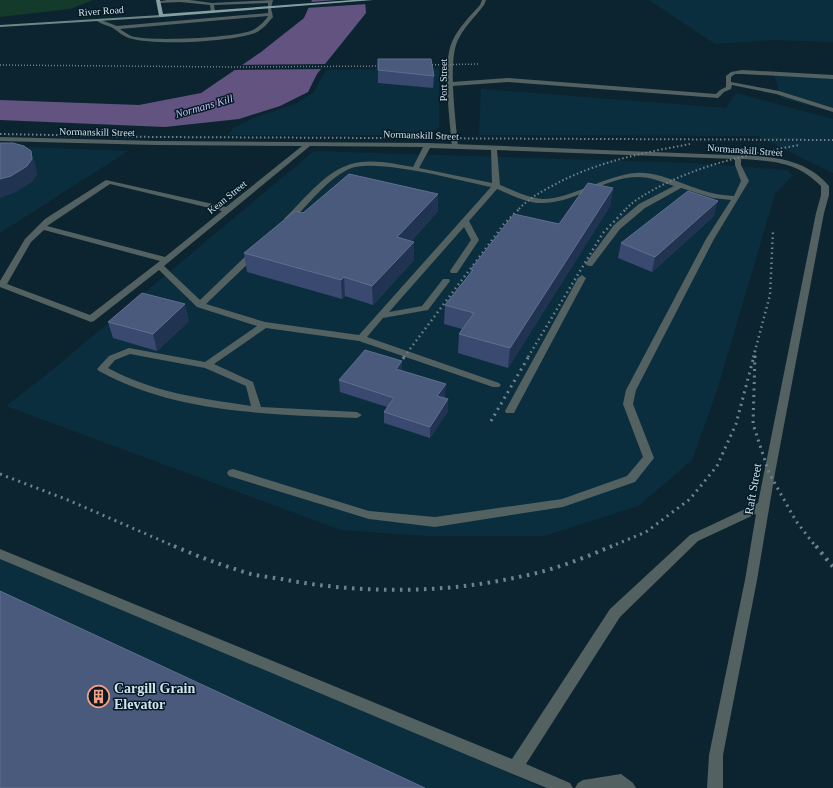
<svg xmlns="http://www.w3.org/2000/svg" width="833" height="788" font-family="'Times New Roman',serif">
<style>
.built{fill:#0b2e3e}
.green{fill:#143a2b}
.water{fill:#625380}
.pier{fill:#0c2430}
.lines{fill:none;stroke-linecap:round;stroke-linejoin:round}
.lane{fill:#536161;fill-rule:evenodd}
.street{fill:#536161;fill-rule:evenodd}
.secondary{fill:#6f8586;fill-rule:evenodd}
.primary{fill:#84a1a2;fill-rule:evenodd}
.rail-far4{stroke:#70838d;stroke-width:1.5;stroke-dasharray:1 2;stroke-linecap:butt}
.rail-far3{stroke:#70838d;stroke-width:2;stroke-dasharray:1.5 2.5;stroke-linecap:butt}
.rail-far2{stroke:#70838d;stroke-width:2.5;stroke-dasharray:1.5 3.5;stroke-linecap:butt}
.rail-far1{stroke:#70838d;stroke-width:3;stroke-dasharray:2 4.5;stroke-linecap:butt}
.rail{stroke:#70838d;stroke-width:4;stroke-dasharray:2.5 5.5;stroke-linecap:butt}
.wall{fill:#394970}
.shaded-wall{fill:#203451}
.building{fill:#495a7d;stroke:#5f6f8e}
.labels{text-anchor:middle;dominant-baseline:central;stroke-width:3;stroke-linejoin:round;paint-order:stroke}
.far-street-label{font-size:10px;fill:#d4e2ea;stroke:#031b26}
.far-water-label{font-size:11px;font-style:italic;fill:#d0bef8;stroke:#031b26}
.street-label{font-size:12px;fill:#d4e2ea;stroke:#031b26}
.near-poi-label{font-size:14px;font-weight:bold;fill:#d4e2ea;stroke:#031b26;text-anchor:start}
</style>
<rect width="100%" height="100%" fill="#0c2430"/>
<g class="built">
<polygon points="649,0 833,0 833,42 773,40 715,44"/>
<polygon points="439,68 439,127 427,135 229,135 233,128 254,118 295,104 313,93 326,70"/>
<polygon points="774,74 833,78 833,112 781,98"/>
<polygon points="481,89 726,108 736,93 833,119 833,173 758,136 479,135"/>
<polygon points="0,146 128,151 0,233"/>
<polygon points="314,151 691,163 787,170 793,175 775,194 718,387 692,460 638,506 544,536 429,536 341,530 6,406 51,371"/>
<polygon points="0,550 542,788 0,788"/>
</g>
<polygon class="green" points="0,0 93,0 70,9 0,17"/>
<polygon class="water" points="312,0 365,0 366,13 317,74 308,92 280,106 239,119 165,127 0,120 0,100 139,105 201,93 261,52 304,18"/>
<g class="pier">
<polygon points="337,0 367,0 368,4 306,8 309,2"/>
<polygon points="327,64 324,69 232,70 238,65"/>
</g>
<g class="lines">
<g class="lane">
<path d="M167,0H190L212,3L273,0L271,8L273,17C268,23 262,30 255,33C230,42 154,46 129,38C122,36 117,30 111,27C106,25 101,24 97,21L101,20L117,26L268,13V3L214,5L215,12L213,13L211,12L210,5L180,2L158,3L156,2ZM268,16C266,20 259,27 253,30C236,38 149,42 131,36C127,34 123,31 120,29Z"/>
<polygon points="742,70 833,75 833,79 742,74 735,74 731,77 731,82 779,91 833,108 833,112 776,94 732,85 731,89 724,92 718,98 508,82 452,86 449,84 452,82 508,78 716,94 720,90 726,87 726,76 731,72"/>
<path d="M0,137L156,141L428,143L753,156C781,157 810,163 829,186V195L824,213L775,473L757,580L723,755V788H707L709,755L745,580L756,514L698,541L620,617L526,764L570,783L573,788H547L510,773L0,559V549L512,759L610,609L690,535L758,503L816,213L821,195V186C797,162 774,161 741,159V165L749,181L714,239L636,390L633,404L654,458L635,482L563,507L435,527L369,519L229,476L227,473L229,470L233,469L369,511L435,517L562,499L627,476L643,457L623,404L626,390L706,239L731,200L713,198L681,188L645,208L620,229L592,266H589L585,264L614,225L639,204L674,186C662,182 651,177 638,177C606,177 577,202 544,203C528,204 512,195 497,189L469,221L479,240L457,273H451L450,271L471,240L464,227L389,312L422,306L443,279H449L450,281L428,310L383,318L367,337L499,383L501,385L499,387H493L359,341L266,328L214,364L253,382L261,407L357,412L362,415L357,418C270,414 177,414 99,371L97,369L109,356L129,348L205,362L257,326L197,307L159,270L94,321L91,322L0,287V281L25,239L45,219L106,180L226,207L302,146L156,145L0,141ZM310,146L423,147L413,167C396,164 378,160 361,162C329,165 305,199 284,219V223H290C308,205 326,180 349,169C375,157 461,181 491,187L359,335L265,322L206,304L257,255V251H251L200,300L164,266ZM430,148L491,150L492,183L419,168ZM497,150L735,159V165L741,181L734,196C727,195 719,195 712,193C689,188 660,171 636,173C606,175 571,199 543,199C527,198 513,190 500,185ZM110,184L222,211L165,257L47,226ZM44,230L160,261L90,315L7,284L31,242ZM130,354L205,368L246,386L251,406C200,398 154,393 108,368L115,360Z"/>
<polygon points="582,275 586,278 515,411 514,413 506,413 505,411 578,278"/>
<polygon points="621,774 633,783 636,788 575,788 578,783 583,780"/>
</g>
<path class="street" d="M482,0H486L484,5C475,17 463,28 457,42C448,64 456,121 458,146L455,148L452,146C450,121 442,63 452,42C458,28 470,16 480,5Z"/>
<polygon class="secondary" points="161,15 163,17 0,27 0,25"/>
<polygon class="primary" points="156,0 160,0 163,14 353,0 373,0 161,17 159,16"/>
<g class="rail-far4">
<polyline points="0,65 235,67 390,66"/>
<polyline points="420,65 480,64"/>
</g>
<g class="rail-far3">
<polyline points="0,134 154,137 833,140"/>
<path d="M519,209C528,199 539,193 552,186C595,162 642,153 690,144"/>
<path d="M626,209C634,200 643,196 653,190C698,165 749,154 799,145"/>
</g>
<g class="rail-far2">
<polyline points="404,357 504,224 520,208"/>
<polyline points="528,357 603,233 627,208"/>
<polyline points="753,357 755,351"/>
<polyline points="755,357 755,351 770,295 773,231"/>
</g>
<g class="rail-far1">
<polyline points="755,356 753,424 769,473 796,521 816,547"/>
<polyline points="399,364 405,356"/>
<polyline points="491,421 529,356"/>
<polyline points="0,474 68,500 176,547"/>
<polyline points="610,547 646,532 690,499 717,466 736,424 754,356"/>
</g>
<g class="rail">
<path d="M174,546C199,557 224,566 251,574C264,577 279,578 292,581C368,594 448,593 523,576C554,570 584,558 612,546"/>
<polyline points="816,546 833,567"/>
</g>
</g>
<g class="wall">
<polygon points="378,70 434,76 433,88 378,83"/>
<polygon points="613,188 610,206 508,368 458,353 459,334 462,329 444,324 445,305 470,273 471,269 559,224"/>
<polygon points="438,211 411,241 414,242 414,260 373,305 345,296 342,299 247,272 244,253 303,213"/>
<polygon points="714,216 652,272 618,258 621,243"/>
<polygon points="189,321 157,351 113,338 108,322"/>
<polygon points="402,371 445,395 444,398 448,399 448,411 430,438 384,423 384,412 387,407 340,392 339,380"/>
</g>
<g class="shaded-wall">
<polygon points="31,151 36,167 37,175 32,182 16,192 0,198 0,179"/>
<polygon points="613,188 610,206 508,368 510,348"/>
<polygon points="438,194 438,211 397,256 397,237"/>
<polygon points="718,201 714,216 652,272 655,257"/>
<polygon points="414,242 414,260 373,305 372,286"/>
<polygon points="344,277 345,296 342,299 341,280"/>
<polygon points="185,304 189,321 157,351 153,334"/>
<polygon points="402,361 402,373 396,369"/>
<polygon points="446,384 445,395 437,408 437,396"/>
<polygon points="448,399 448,411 430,438 430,427"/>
</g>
<g class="building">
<polygon points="378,59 431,59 434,76 378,70"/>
<polygon points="0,143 13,143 24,146 31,151 32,159 27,166 11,176 0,179"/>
<polygon points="349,174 438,194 397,237 414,242 372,286 344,277 341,280 244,253 295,211 303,213"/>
<polygon points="588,183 613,188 510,348 459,334 474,313 445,305 473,270 471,269 514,214 559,224"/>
<polygon points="688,191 718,201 655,257 621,243"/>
<polygon points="142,293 185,304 153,334 108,322"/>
<polygon points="365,350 402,361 396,369 446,384 437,396 448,399 430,427 384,412 394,398 339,380"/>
<polygon points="0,591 425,788 0,788"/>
</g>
<defs>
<symbol id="building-ring" viewBox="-11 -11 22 22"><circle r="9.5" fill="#031b26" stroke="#f39f83" stroke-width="1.5"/><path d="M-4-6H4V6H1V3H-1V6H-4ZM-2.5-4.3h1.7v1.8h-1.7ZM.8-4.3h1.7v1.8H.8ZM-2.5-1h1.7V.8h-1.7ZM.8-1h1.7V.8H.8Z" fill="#f39f83"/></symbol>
</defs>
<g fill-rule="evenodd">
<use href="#building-ring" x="86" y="684" width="25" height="25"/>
</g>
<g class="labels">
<g class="far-street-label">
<text transform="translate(101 11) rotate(-4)">River Road</text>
<text transform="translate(443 80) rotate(-90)">Port Street</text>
<text transform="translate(97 132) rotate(1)">Normanskill Street</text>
<text transform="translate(421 135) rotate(2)">Normanskill Street</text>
<text transform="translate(745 150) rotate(4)">Normanskill Street</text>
<text transform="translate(227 197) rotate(-39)">Kean Street</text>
</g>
<g class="far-water-label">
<text transform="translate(204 106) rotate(-16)">Normans Kill</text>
</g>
<g class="street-label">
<text transform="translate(753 489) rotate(-80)">Raft Street</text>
</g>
<g class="near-poi-label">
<text x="114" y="688">Cargill Grain<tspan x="114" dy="16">Elevator</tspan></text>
</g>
</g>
</svg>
